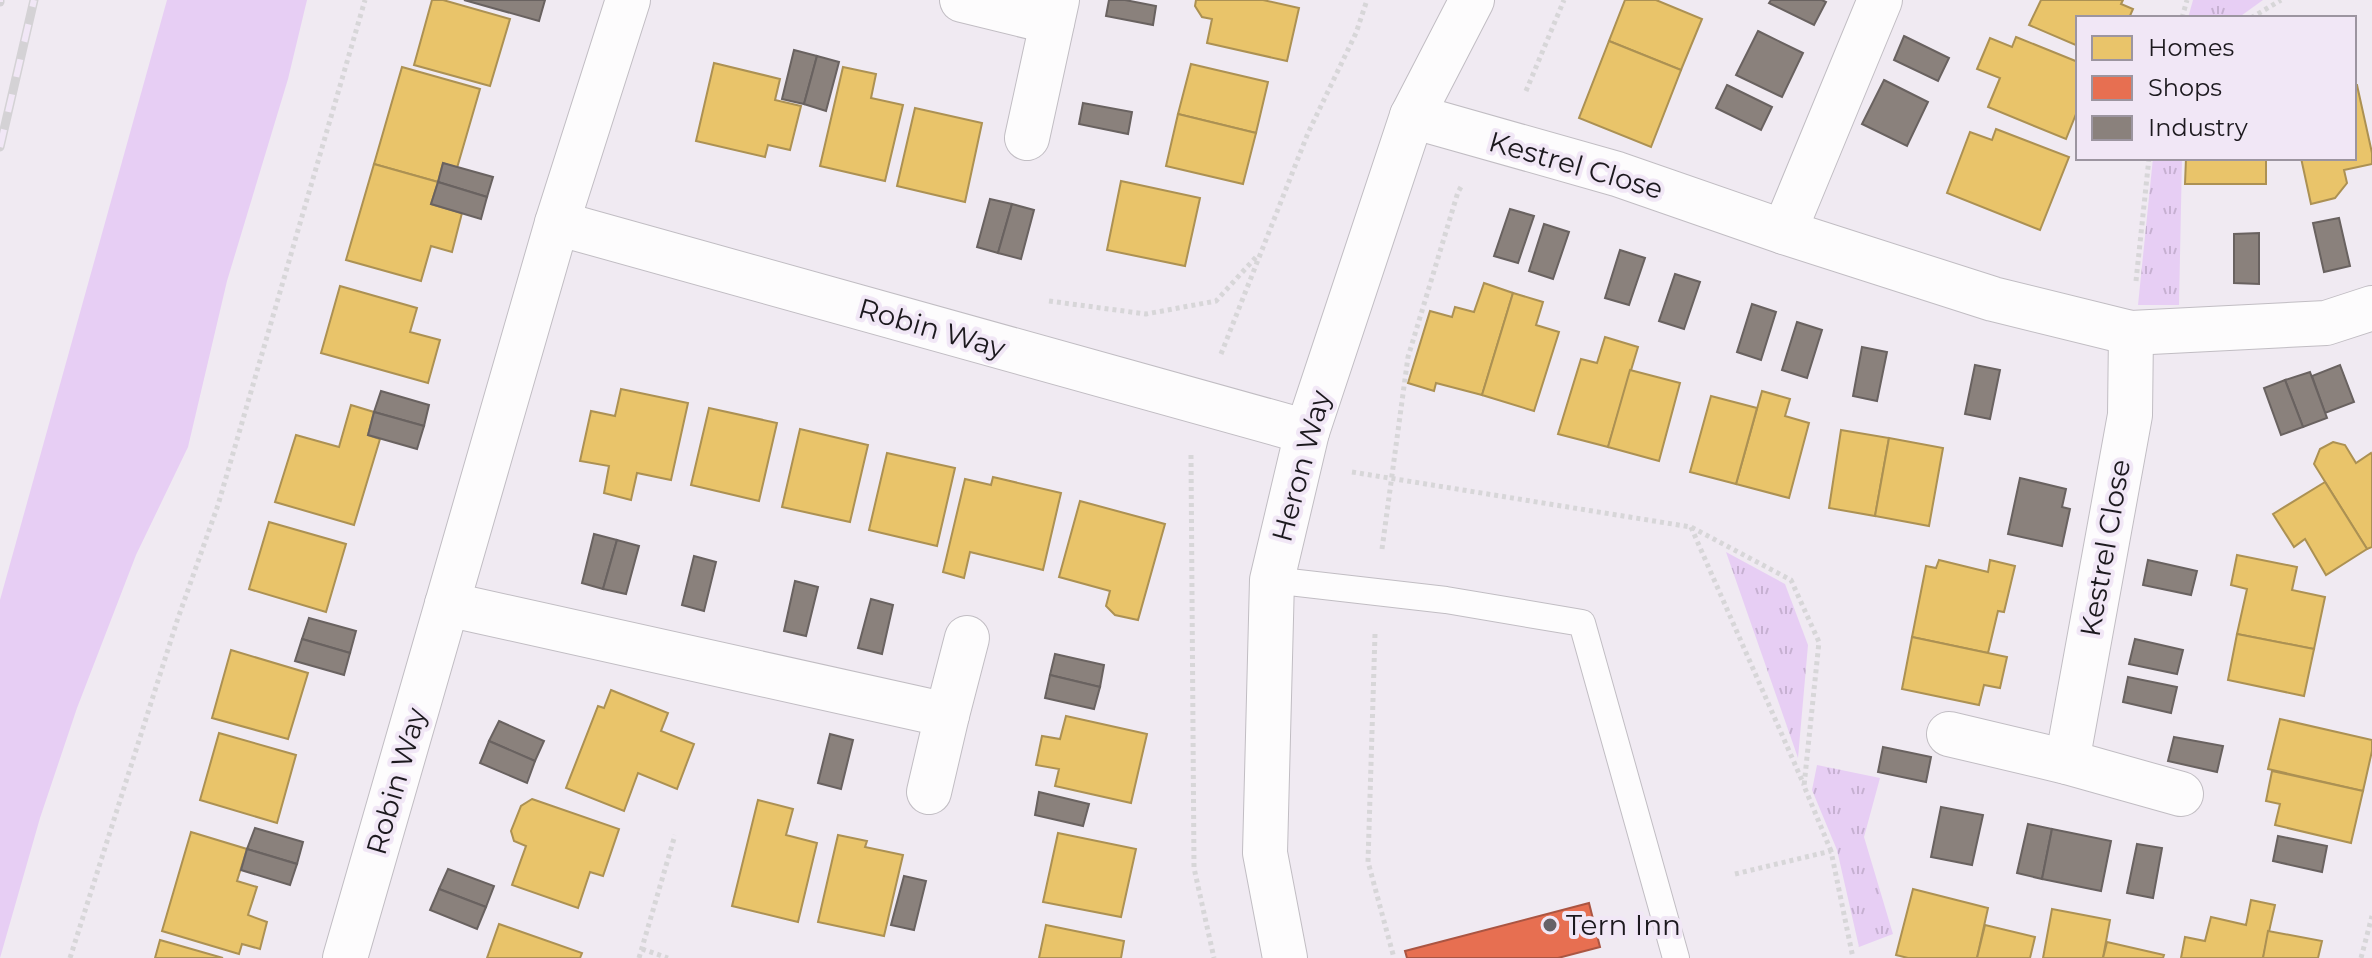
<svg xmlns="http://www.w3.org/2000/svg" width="2372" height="958" font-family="Montserrat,sans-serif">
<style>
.grass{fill:url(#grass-tufts)}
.garden{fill:#e7cef4}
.homes{fill:#e9c46a;stroke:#ac9153;stroke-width:2}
.shops{fill:#e76f51;stroke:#aa5542;stroke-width:2}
.industry{fill:#8a817c;stroke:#696260;stroke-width:2}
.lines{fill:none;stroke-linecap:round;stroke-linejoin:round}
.lane-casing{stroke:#c1bdc3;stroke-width:28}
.street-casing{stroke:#c1bdc3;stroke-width:46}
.secondary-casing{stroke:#c1bdc3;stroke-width:46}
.path{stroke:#d7d6d8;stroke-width:5;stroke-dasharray:4 4;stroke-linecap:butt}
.lane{stroke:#fdfcfd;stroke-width:26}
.street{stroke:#fdfcfd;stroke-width:44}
.secondary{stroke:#fdfcfd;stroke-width:44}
.rail-casing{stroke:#d4d2d5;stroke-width:9}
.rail{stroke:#f1e7f6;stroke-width:6;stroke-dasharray:18;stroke-linecap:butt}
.poi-dot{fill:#666268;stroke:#f1e7f6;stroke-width:3}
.labels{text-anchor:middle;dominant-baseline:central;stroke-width:8;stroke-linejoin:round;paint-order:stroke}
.street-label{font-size:28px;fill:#1c191e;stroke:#f1e7f6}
.poi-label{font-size:28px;fill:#1c191e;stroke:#f1e7f6;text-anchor:start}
</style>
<defs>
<pattern id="grass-tufts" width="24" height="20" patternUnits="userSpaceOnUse" patternTransform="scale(2)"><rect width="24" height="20" fill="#e7cef4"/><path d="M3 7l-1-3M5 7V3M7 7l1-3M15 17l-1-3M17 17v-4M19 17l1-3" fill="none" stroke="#c6b0d1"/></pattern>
</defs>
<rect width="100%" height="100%" fill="#f0eaf2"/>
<g class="grass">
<polygon points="2193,0 2263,0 2238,18 2188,18"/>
<polygon points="2153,158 2182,158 2179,305 2138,305"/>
<polygon points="1726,552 1785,584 1808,645 1798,758"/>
<polygon points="1817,765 1880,778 1864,837 1893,934 1859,947 1837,850 1812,790"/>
</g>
<polygon class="garden" points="167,0 307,0 288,79 227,281 188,447 136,555 77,708 40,818 0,958 0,600"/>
<g class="homes">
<polygon points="432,0 443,0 510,19 490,86 414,65"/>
<polygon points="1196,0 1263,0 1299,8 1287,61 1207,43 1212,19 1202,17 1195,6"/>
<polygon points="1625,0 1656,0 1702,19 1681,70 1609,41"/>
<polygon points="2041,0 2123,0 2121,4 2133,9 2129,18 2078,18 2078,46 2029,25"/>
<polygon points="2016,37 2078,62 2078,109 2066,139 1988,107 2000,78 1977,69 1990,38 2012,47"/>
<polygon points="1609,41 1681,70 1651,147 1579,118"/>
<polygon points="714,63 780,79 775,100 801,106 790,150 768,145 765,157 696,141"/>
<polygon points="1191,64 1268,82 1256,133 1178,114"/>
<polygon points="402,67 480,89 457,168 443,163 438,182 374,164"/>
<polygon points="843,67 876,74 871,98 903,105 885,181 820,166"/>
<polygon points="2354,85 2357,85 2372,153 2372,164 2344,170 2347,183 2335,198 2311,204 2301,158 2354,158"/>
<polygon points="915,108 982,123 965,202 897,186"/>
<polygon points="1178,114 1256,133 1243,184 1166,166"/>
<polygon points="1996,129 2069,157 2040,230 1947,193 1970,132 1992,140"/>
<polygon points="2186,158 2266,158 2266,184 2185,184"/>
<polygon points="374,164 438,182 431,204 462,213 452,252 431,246 421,281 346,260"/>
<polygon points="1121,181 1200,198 1185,266 1107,250"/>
<polygon points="1484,283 1513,293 1482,395 1436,383 1434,391 1408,383 1430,311 1452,317 1455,307 1474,312"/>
<polygon points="340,286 417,308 410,332 440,340 428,383 321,353"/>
<polygon points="1513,293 1543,302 1536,325 1559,332 1534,411 1482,395"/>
<polygon points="1605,337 1638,347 1608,447 1558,434 1581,359 1597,363"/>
<polygon points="1630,370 1680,383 1659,461 1608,447"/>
<polygon points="621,389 688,403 671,480 637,473 631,500 604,493 609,466 580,461 591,411 615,416"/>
<polygon points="1762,391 1790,399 1785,416 1809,423 1789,498 1736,484"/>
<polygon points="1711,396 1757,408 1736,484 1690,472"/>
<polygon points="351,405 374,412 368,435 380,439 354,525 275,502 296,435 339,447"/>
<polygon points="709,408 777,423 759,501 691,485"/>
<polygon points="800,429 868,445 850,522 782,507"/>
<polygon points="1841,430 1889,438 1875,516 1829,508"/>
<polygon points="1889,438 1943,448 1929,526 1875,516"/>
<polygon points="2333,442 2345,445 2356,463 2371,453 2372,455 2372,547 2367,549 2314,464 2320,449"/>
<polygon points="887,453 955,468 937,546 869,530"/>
<polygon points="993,477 1061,493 1043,570 970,552 964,578 943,572 965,479 991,485"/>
<polygon points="2325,482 2367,549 2326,575 2305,539 2294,547 2273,514"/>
<polygon points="1080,501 1165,524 1138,620 1115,615 1106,606 1110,591 1059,577"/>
<polygon points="269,522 346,544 326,612 249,589"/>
<polygon points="2237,555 2297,567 2292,590 2325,597 2314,649 2237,634 2247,589 2231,585"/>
<polygon points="1939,560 1988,572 1990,560 2015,566 2004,612 1998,611 1988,653 1912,637 1926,566 1936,568"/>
<polygon points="2237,634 2314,649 2304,696 2228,680"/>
<polygon points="1912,637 2007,657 2000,688 1984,685 1979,705 1902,689"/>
<polygon points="231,650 308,673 288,739 212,718"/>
<polygon points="611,690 668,713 661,731 694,744 677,789 638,773 624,811 566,788 598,706 604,708"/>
<polygon points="1066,716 1147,734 1131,803 1055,786 1059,769 1036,765 1042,736 1060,739"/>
<polygon points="2280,719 2372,740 2372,751 2363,791 2268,769"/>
<polygon points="219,733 296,755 277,823 200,800"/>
<polygon points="2272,771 2363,791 2351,843 2275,825 2280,804 2266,801"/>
<polygon points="532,799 619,829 603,876 590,872 578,908 512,885 526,846 514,841 511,831 521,806"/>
<polygon points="758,800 793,809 786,835 817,843 798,922 732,906"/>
<polygon points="191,832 247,849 237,881 257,887 248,915 267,922 260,949 242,944 239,954 162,931"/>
<polygon points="1058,833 1136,849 1121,917 1043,902"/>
<polygon points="838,835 867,841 865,847 903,855 884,936 818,922"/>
<polygon points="1913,889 1988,908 1977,958 1908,958 1896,955"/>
<polygon points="2251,900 2275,905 2263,958 2181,958 2185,937 2205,941 2211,917 2246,925"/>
<polygon points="2052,909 2110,920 2103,958 2043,958"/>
<polygon points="499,924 582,953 580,958 487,958"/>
<polygon points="1046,925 1124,941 1121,958 1039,958"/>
<polygon points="1985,925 2035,937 2030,958 1977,958"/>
<polygon points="2268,931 2322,941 2318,958 2263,958"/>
<polygon points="160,940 223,958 155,958"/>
<polygon points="2107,942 2164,955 2163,958 2103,958"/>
</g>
<polygon class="shops" points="1589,903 1600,947 1558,958 1407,958 1405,951"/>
<g class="industry">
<polygon points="464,0 545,0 539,21"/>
<polygon points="1109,0 1125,0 1156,6 1153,25 1106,16"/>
<polygon points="1771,0 1822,0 1826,2 1814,25 1769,3"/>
<polygon points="1758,31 1803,53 1782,97 1736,75"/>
<polygon points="1904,36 1949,58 1938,81 1894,60"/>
<polygon points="794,50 817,56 804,104 782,99"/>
<polygon points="817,56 839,62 826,111 804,104"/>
<polygon points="1884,80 1928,102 1907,146 1862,124"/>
<polygon points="1727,85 1772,107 1761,130 1716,108"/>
<polygon points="1083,103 1132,112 1128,134 1079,124"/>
<polygon points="443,163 493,177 487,197 438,182"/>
<polygon points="438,182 487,197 481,219 431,204"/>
<polygon points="990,199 1012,204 998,253 977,247"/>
<polygon points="1012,204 1034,210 1021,259 998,253"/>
<polygon points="1510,209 1534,216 1518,263 1494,256"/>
<polygon points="2339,218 2350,266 2324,272 2313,223"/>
<polygon points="1544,224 1569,232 1553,279 1529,271"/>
<polygon points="2259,233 2259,284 2234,283 2234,234"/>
<polygon points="1620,250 1645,258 1629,305 1605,298"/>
<polygon points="1675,274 1700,282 1684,329 1659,321"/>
<polygon points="1752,304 1776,312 1761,360 1737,352"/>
<polygon points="1797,322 1822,330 1807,378 1782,370"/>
<polygon points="1862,347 1887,352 1877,401 1853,396"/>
<polygon points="1975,365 2000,370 1990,419 1965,414"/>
<polygon points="2340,365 2354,402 2325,413 2312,376"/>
<polygon points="2310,372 2327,418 2303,427 2285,380"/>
<polygon points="2285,380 2303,427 2281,435 2264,388"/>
<polygon points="381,391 429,405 424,426 374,412"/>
<polygon points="374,412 424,426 417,449 368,435"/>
<polygon points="2020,478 2066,489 2062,507 2070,509 2062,546 2008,534"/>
<polygon points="594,534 617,540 603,589 582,583"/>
<polygon points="617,540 639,546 626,594 603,589"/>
<polygon points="694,556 716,562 704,611 682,605"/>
<polygon points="2148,560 2197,571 2191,595 2143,585"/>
<polygon points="795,581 818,587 806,636 784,631"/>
<polygon points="871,599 893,605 882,654 858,648"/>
<polygon points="309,618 356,631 350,653 302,639"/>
<polygon points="302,639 350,653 344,675 295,661"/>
<polygon points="2135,639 2183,650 2177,674 2129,664"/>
<polygon points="1055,654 1104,665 1100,687 1050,675"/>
<polygon points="1050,675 1100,687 1094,709 1045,698"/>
<polygon points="2128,677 2177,687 2171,713 2123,702"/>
<polygon points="499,721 544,741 535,761 489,741"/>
<polygon points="830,734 853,740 841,789 818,783"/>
<polygon points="2174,737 2223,746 2217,772 2168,761"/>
<polygon points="489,741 535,761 527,783 480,763"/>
<polygon points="1883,747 1931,757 1926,782 1878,772"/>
<polygon points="1039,792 1089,804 1083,826 1035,815"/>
<polygon points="1941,807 1983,815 1972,865 1931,857"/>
<polygon points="2028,824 2052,829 2042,879 2017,873"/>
<polygon points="255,828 303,842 297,864 247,849"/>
<polygon points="2052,829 2111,841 2101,891 2042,879"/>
<polygon points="2278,836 2327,846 2322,872 2273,861"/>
<polygon points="2137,844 2162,848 2153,898 2127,893"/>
<polygon points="247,849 297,864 290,885 241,870"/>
<polygon points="448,869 494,886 486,907 439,889"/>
<polygon points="904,876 926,881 914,930 891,925"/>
<polygon points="439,889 486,907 477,929 430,910"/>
</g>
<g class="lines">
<defs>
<polyline id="lane" points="1272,580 1446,600 1582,623 1676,958"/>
<g id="street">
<polyline points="962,0 1052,22"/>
<polyline points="1412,116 1617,174 1784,232 1993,299 2131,333 2326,323 2372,308"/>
<polyline points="1027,138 1057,0"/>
<polyline points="557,223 1307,432"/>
<polyline points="1784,232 1880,0"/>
<polyline points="447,604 947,715 929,792"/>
<polyline points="947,715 967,638"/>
<polyline points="1949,734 2067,762 2181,794"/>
<polyline points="2067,762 2130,415 2131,333"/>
<polyline points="345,958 557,223 628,0"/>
</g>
<polyline id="secondary" points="1285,958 1265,853 1272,580 1307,432 1412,116 1472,0"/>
</defs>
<use href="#lane" class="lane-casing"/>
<use href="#street" class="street-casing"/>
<use href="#secondary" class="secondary-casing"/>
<g class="path">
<polyline points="2182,18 2187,0"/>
<polyline points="2251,18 2281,0"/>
<polyline points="1526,91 1564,0"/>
<polyline points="2136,281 2149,158"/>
<polyline points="1049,301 1146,314 1216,301 1257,256"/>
<polyline points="1221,354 1308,133 1356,33 1367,0"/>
<polyline points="1191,455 1194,868 1214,958"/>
<polyline points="1352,472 1691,527 1791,580 1819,642 1804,786 1831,851"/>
<polyline points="1691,527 1804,785"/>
<polyline points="1382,549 1408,357 1458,192 1462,185"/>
<polyline points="1375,634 1368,862 1394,958"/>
<polyline points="1735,874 1831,851 1853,958"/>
<polyline points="642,949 668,958"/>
<polyline points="70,958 177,621 218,505 365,0"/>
<polyline points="639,958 675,835"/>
<polyline points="2361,958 2372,916"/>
</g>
<use href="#lane" class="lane"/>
<use href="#street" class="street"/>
<use href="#secondary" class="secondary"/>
<defs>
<g id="rail">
<polyline points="0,2 0,0"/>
<polyline points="0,147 34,0"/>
</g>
</defs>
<use href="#rail" class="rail-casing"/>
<use href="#rail" class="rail"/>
</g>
<circle class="poi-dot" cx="1550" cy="925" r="8"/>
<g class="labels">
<g class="street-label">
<text transform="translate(1576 165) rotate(16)">Kestrel Close</text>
<text transform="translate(932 328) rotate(16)">Robin Way</text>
<text transform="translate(1301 466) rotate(-75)">Heron Way</text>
<text transform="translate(2105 548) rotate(-80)">Kestrel Close</text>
<text transform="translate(396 781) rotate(-74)">Robin Way</text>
</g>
<g class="poi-label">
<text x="1566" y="925">Tern Inn</text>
</g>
</g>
<rect x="2076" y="16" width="280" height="144" fill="#f1e7f6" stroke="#9c95a0" stroke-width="2"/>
<rect x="2092" y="36" width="40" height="24" fill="#e9c46a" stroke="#9c95a0" stroke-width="2"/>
<text x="2148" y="56" font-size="24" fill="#1c191e">Homes</text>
<rect x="2092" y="76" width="40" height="24" fill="#e76f51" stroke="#9c95a0" stroke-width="2"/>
<text x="2148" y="96" font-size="24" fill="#1c191e">Shops</text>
<rect x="2092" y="116" width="40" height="24" fill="#8a817c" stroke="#9c95a0" stroke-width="2"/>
<text x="2148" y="136" font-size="24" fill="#1c191e">Industry</text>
</svg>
